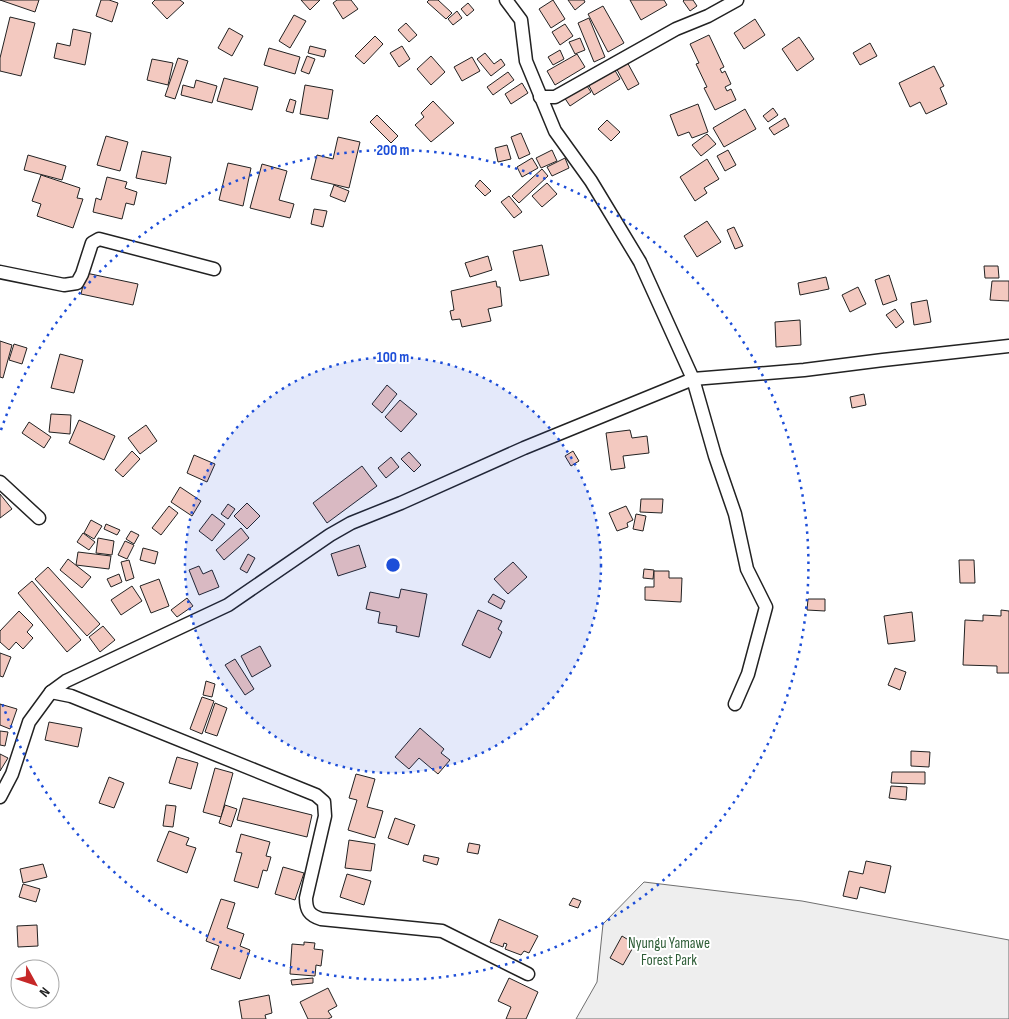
<svg xmlns="http://www.w3.org/2000/svg" width="1009" height="1019" font-family="'Sofia Sans Condensed',sans-serif">
<style>
.green{fill:#eee;stroke:#6f6f6f}
.building{fill:#f3c9c0;stroke:#222}
.lines{fill:none;stroke-linecap:round;stroke-linejoin:round}
.minor-casing{stroke:#222;stroke-width:15}
.minor{stroke:#fff;stroke-width:12}
.ring{fill:none;stroke:#1d4ed8;stroke-width:2.5;stroke-dasharray:2.5 5}
.labels{text-anchor:middle;dominant-baseline:central;stroke-width:4;stroke-linejoin:round;paint-order:stroke}
.park-label{font-size:15px;fill:#2f5e38;stroke:#fff}
.centre{fill:#1d4ed8;stroke:#fff;stroke-width:2.5}
.ring-label{font-size:15px;text-anchor:middle;font-weight:bold;fill:#1d4ed8;stroke:#fff;stroke-width:4;stroke-linejoin:round;paint-order:stroke}
</style>
<rect width="100%" height="100%" fill="#fff"/>
<polygon class="green" points="644,882 802,901 1009,940 1009,1019 576,1019 597,982 603,924"/>
<g class="building">
<polygon points="0,0 39,0 35,12"/>
<polygon points="101,0 109,0 118,3 112,22 96,16"/>
<polygon points="155,0 180,0 184,3 167,19 152,3"/>
<polygon points="301,0 320,0 310,10"/>
<polygon points="337,0 351,0 358,9 343,19 333,3"/>
<polygon points="429,0 438,0 452,13 446,19 427,2"/>
<polygon points="553,0 565,19 551,28 539,9"/>
<polygon points="568,0 584,0 585,2 575,10"/>
<polygon points="630,0 664,0 667,5 641,20"/>
<polygon points="684,0 693,0 697,6 690,11 683,1"/>
<polygon points="468,3 474,10 467,16 461,9"/>
<polygon points="603,6 624,43 608,52 588,14"/>
<polygon points="457,11 462,18 453,25 448,19"/>
<polygon points="294,15 306,21 290,48 279,41"/>
<polygon points="10,17 35,23 21,76 0,71 0,58"/>
<polygon points="589,18 605,57 594,62 578,23"/>
<polygon points="755,19 765,35 744,49 734,33"/>
<polygon points="406,23 417,35 409,42 398,30"/>
<polygon points="565,24 573,36 560,45 552,32"/>
<polygon points="229,28 243,36 232,56 218,48"/>
<polygon points="73,29 91,33 85,65 54,58 57,43 70,46"/>
<polygon points="709,35 724,67 720,69 722,73 725,71 731,84 725,87 727,91 731,89 736,100 715,110 704,88 707,87 696,64 699,63 690,44"/>
<polygon points="375,36 383,44 364,64 355,56"/>
<polygon points="799,37 814,59 797,71 782,49"/>
<polygon points="580,38 585,50 575,54 569,42"/>
<polygon points="870,43 877,56 860,65 853,53"/>
<polygon points="310,46 326,50 324,57 308,53"/>
<polygon points="402,46 410,59 399,67 390,53"/>
<polygon points="269,48 300,57 295,74 264,65"/>
<polygon points="560,50 564,59 553,65 548,57"/>
<polygon points="485,53 494,64 501,59 505,65 491,76 477,59"/>
<polygon points="577,54 585,67 555,85 547,71"/>
<polygon points="307,56 315,59 309,74 301,71"/>
<polygon points="431,56 445,72 431,85 417,69"/>
<polygon points="472,57 480,71 462,81 454,67"/>
<polygon points="178,58 188,61 175,99 165,96"/>
<polygon points="152,59 173,63 168,85 147,80"/>
<polygon points="626,60 639,84 628,90 615,66"/>
<polygon points="934,66 944,86 940,88 947,104 926,114 920,102 910,107 899,83"/>
<polygon points="613,67 620,79 594,95 587,82"/>
<polygon points="508,72 514,80 493,95 487,87"/>
<polygon points="224,78 258,87 252,110 217,101"/>
<polygon points="196,80 217,86 212,103 181,95 183,85 194,88"/>
<polygon points="522,83 528,93 511,104 505,94"/>
<polygon points="585,83 591,92 570,106 564,97"/>
<polygon points="305,85 333,90 328,119 300,114"/>
<polygon points="290,99 296,101 293,113 286,111"/>
<polygon points="433,101 454,123 431,142 415,125 424,117 421,113"/>
<polygon points="698,104 708,132 692,138 689,132 678,136 670,115"/>
<polygon points="773,108 778,115 768,122 763,116"/>
<polygon points="745,109 756,129 724,147 713,128"/>
<polygon points="377,115 398,136 391,143 370,122"/>
<polygon points="785,118 789,126 774,135 769,128"/>
<polygon points="607,120 620,132 611,141 598,129"/>
<polygon points="521,133 530,154 519,159 511,137"/>
<polygon points="707,134 716,144 701,156 692,145"/>
<polygon points="106,136 128,142 120,171 97,165"/>
<polygon points="338,137 360,142 349,188 311,179 317,155 333,159"/>
<polygon points="507,145 511,159 498,162 495,148"/>
<polygon points="552,150 557,161 541,168 536,158"/>
<polygon points="728,150 736,165 725,171 717,156"/>
<polygon points="142,151 171,157 166,184 136,178"/>
<polygon points="28,155 66,166 62,180 24,170"/>
<polygon points="532,158 538,168 522,177 517,167"/>
<polygon points="565,158 569,168 552,176 547,167"/>
<polygon points="707,159 719,179 704,188 707,193 695,201 680,177"/>
<polygon points="228,163 251,168 243,206 219,200"/>
<polygon points="262,164 287,171 279,200 294,204 290,218 250,208"/>
<polygon points="542,169 548,176 519,203 512,196"/>
<polygon points="41,175 80,188 77,198 83,199 73,228 37,216 41,204 32,201"/>
<polygon points="107,177 127,182 125,188 137,192 134,205 126,203 122,219 93,212 96,198 101,200"/>
<polygon points="480,180 491,191 485,196 475,186"/>
<polygon points="547,183 557,194 542,207 532,196"/>
<polygon points="334,185 349,191 345,202 330,196"/>
<polygon points="509,196 522,212 514,218 501,202"/>
<polygon points="314,209 327,211 323,227 311,224"/>
<polygon points="707,221 721,242 697,257 684,236"/>
<polygon points="734,227 743,246 735,249 727,230"/>
<polygon points="542,245 549,275 520,281 513,251"/>
<polygon points="488,256 492,270 470,277 465,263"/>
<polygon points="984,266 998,266 999,278 985,278"/>
<polygon points="86,273 138,284 133,305 81,294"/>
<polygon points="889,275 897,300 883,305 875,280"/>
<polygon points="826,277 829,289 800,295 798,283"/>
<polygon points="496,281 497,287 500,287 502,306 488,309 491,321 462,327 460,319 452,320 450,311 454,310 451,291"/>
<polygon points="992,281 1009,281 1009,301 990,300"/>
<polygon points="858,287 866,304 850,312 842,295"/>
<polygon points="927,300 931,322 914,325 911,303"/>
<polygon points="895,309 904,322 896,328 886,315"/>
<polygon points="800,320 801,345 776,347 775,322"/>
<polygon points="0,341 12,345 3,378 0,377"/>
<polygon points="14,344 27,348 22,364 9,360"/>
<polygon points="60,354 83,360 74,393 51,388"/>
<polygon points="387,385 397,394 382,413 372,404"/>
<polygon points="864,394 866,405 852,408 850,397"/>
<polygon points="400,400 417,414 401,432 385,417"/>
<polygon points="51,414 71,415 70,434 49,432"/>
<polygon points="79,420 115,436 104,460 69,443"/>
<polygon points="29,422 51,437 44,448 22,433"/>
<polygon points="146,425 157,441 140,454 128,438"/>
<polygon points="630,430 632,438 647,436 649,453 623,456 625,468 611,470 606,433"/>
<polygon points="132,451 140,459 123,477 115,470"/>
<polygon points="573,451 579,461 571,466 565,456"/>
<polygon points="409,452 421,465 414,472 401,459"/>
<polygon points="194,455 215,464 207,482 187,473"/>
<polygon points="391,457 399,467 386,478 378,468"/>
<polygon points="362,466 377,486 327,523 313,503"/>
<polygon points="180,487 201,501 192,516 171,502"/>
<polygon points="0,494 12,509 0,518"/>
<polygon points="641,499 663,499 662,513 640,512"/>
<polygon points="247,503 260,516 247,529 234,516"/>
<polygon points="228,504 235,509 228,519 221,514"/>
<polygon points="169,506 178,513 161,535 152,528"/>
<polygon points="626,506 633,520 627,523 628,527 617,531 609,513"/>
<polygon points="212,514 225,524 212,541 199,531"/>
<polygon points="636,514 646,516 643,531 633,529"/>
<polygon points="91,520 102,526 94,539 84,533"/>
<polygon points="106,524 120,530 117,535 104,529"/>
<polygon points="241,528 249,538 224,560 216,550"/>
<polygon points="131,531 139,535 134,544 126,539"/>
<polygon points="83,533 95,542 89,550 77,542"/>
<polygon points="98,538 114,541 112,555 96,553"/>
<polygon points="125,541 134,545 127,559 118,555"/>
<polygon points="359,545 366,567 338,576 331,554"/>
<polygon points="143,548 158,552 155,564 140,560"/>
<polygon points="78,552 111,556 109,569 76,565"/>
<polygon points="248,554 255,558 247,573 240,569"/>
<polygon points="68,559 91,577 82,588 60,570"/>
<polygon points="129,560 134,578 126,581 121,562"/>
<polygon points="959,560 974,560 975,583 960,583"/>
<polygon points="513,562 527,577 508,594 494,579"/>
<polygon points="199,566 203,574 212,570 219,587 199,595 189,570"/>
<polygon points="48,567 100,624 87,636 35,579"/>
<polygon points="644,569 654,570 653,579 643,578"/>
<polygon points="654,571 669,571 669,578 682,578 681,602 645,600 645,587 654,587"/>
<polygon points="119,574 122,582 111,587 107,579"/>
<polygon points="159,579 169,606 151,613 140,586"/>
<polygon points="32,581 81,640 67,652 18,593"/>
<polygon points="132,586 142,601 121,615 111,600"/>
<polygon points="401,589 427,594 419,637 396,632 397,626 378,623 380,612 366,609 370,592 399,598"/>
<polygon points="493,594 505,601 501,609 488,602"/>
<polygon points="187,598 193,606 177,617 171,610"/>
<polygon points="808,599 825,599 825,611 807,610"/>
<polygon points="478,610 502,621 498,629 502,632 490,658 462,645"/>
<polygon points="1001,610 1009,611 1009,673 997,673 997,666 963,665 965,620 983,621 983,615 1001,616"/>
<polygon points="19,611 33,625 27,632 33,638 23,649 16,642 9,650 0,642 0,631"/>
<polygon points="912,612 915,641 888,644 884,616"/>
<polygon points="103,626 115,640 100,652 89,637"/>
<polygon points="260,646 271,666 252,677 241,656"/>
<polygon points="0,653 11,657 3,677 0,676"/>
<polygon points="235,659 254,689 245,695 225,665"/>
<polygon points="895,668 906,672 900,690 888,685"/>
<polygon points="206,681 215,684 212,697 203,695"/>
<polygon points="202,697 214,701 202,734 190,729"/>
<polygon points="215,703 227,708 217,736 205,732"/>
<polygon points="0,704 17,709 10,729 0,725"/>
<polygon points="49,722 82,728 78,747 45,740"/>
<polygon points="420,728 444,749 441,753 450,760 438,774 419,758 409,769 395,757"/>
<polygon points="0,731 8,732 5,746 0,745"/>
<polygon points="911,751 930,752 929,767 911,766"/>
<polygon points="0,754 8,758 0,771"/>
<polygon points="177,757 198,763 191,789 169,783"/>
<polygon points="215,768 233,773 221,817 203,812"/>
<polygon points="892,772 925,772 925,784 891,783"/>
<polygon points="356,774 375,779 367,807 383,811 375,838 348,830 357,800 349,798"/>
<polygon points="109,777 124,783 114,808 99,803"/>
<polygon points="891,786 907,787 906,800 889,798"/>
<polygon points="243,798 312,815 307,837 237,820"/>
<polygon points="166,805 176,806 173,827 163,826"/>
<polygon points="225,805 237,809 231,827 219,823"/>
<polygon points="395,818 415,825 408,845 388,838"/>
<polygon points="169,831 189,838 186,845 196,848 187,873 157,861"/>
<polygon points="241,834 270,842 266,856 271,857 267,871 263,870 258,888 234,881 242,853 236,852"/>
<polygon points="349,840 375,844 371,871 345,868"/>
<polygon points="469,843 480,845 478,854 467,852"/>
<polygon points="424,855 439,858 437,865 423,861"/>
<polygon points="866,861 891,866 885,893 860,887 857,899 843,896 849,871 863,874"/>
<polygon points="43,864 47,877 23,883 20,869"/>
<polygon points="283,867 304,873 295,900 275,894"/>
<polygon points="347,874 371,881 364,905 340,897"/>
<polygon points="23,884 40,889 36,902 19,897"/>
<polygon points="573,898 581,901 578,908 569,905"/>
<polygon points="221,899 235,903 227,928 244,934 240,946 250,950 240,979 211,969 219,946 206,941"/>
<polygon points="499,919 538,936 529,953 524,951 521,955 505,949 507,944 504,943 503,947 490,942"/>
<polygon points="37,925 38,946 18,947 17,926"/>
<polygon points="622,936 635,944 623,965 610,958"/>
<polygon points="304,942 315,943 314,949 323,950 321,966 316,965 315,976 290,974 292,944 304,945"/>
<polygon points="313,978 313,983 292,985 291,980"/>
<polygon points="509,978 538,992 526,1019 506,1019 511,1007 498,1001"/>
<polygon points="328,988 337,1006 328,1011 332,1017 328,1019 308,1019 300,1002"/>
<polygon points="269,995 272,1013 265,1015 266,1019 242,1019 239,1001"/>
</g>
<g class="lines">
<defs>
<g id="minor">
<polyline points="506,0 521,20 526,61 555,131 591,181 640,262 693,379 715,456 735,514 747,569 766,607 748,674 735,704"/>
<polyline points="540,97 555,97 676,29 708,16 737,0"/>
<polyline points="0,272 64,285 77,283 82,274 92,243 99,239 214,269"/>
<polyline points="0,482 39,518"/>
<path d="M51,692L71,696L316,795L324,802L325,816L306,898C306,910 309,915 321,919L442,931L528,974"/>
<polyline points="0,797 12,774 29,722 51,692 66,681 228,605 330,535 351,523 401,503 524,448 693,379 804,370 883,360 1009,346"/>
</g>
</defs>
<use href="#minor" class="minor-casing"/>
<use href="#minor" class="minor"/>
</g>
<circle cx="393" cy="565" r="208" fill="#1d4ed8" fill-opacity=".12"/>
<g class="ring">
<circle cx="393" cy="565" r="208"/>
<path d="M1 430A415 415 0 1 1 1 700"/>
</g>
<g class="labels">
<g class="park-label">
<text x="669" y="943">Nyungu Yamawe<tspan x="669" dy="17">Forest Park</tspan></text>
</g>
</g>
<circle cx="393" cy="565" r="8" class="centre"/>
<g class="ring-label">
<text x="393" y="155">200 m</text>
<text x="393" y="362">100 m</text>
</g>
<g transform="translate(35 984) rotate(130)"><circle r="24" fill="#ffffff" stroke="#a7a7a7"/>
<path d="M0-4L9 19L0 12L-9 19Z" fill="#c62828"/>
<text y="-8" font-size="14" font-weight="bold" text-anchor="middle" fill="#222222">N</text>
</g>
</svg>
